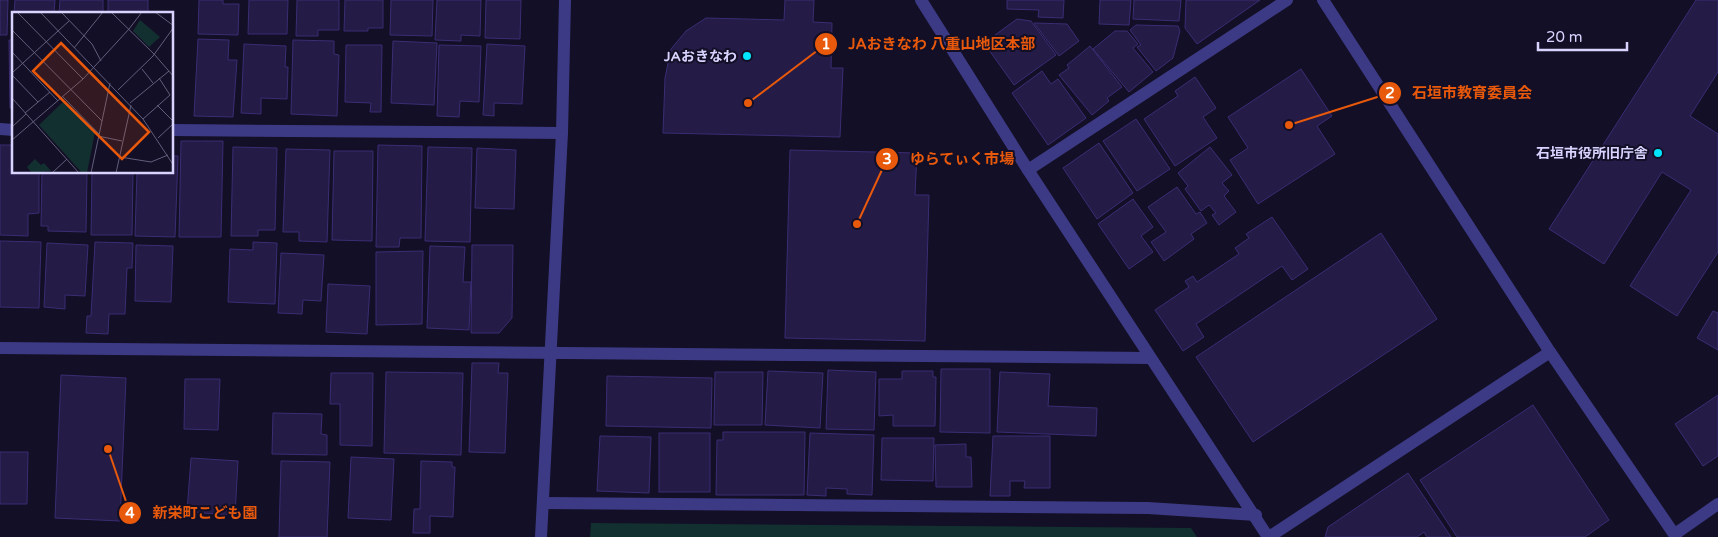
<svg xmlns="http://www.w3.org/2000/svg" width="1718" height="537" font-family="'Varela Round','Noto Sans JP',sans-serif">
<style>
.green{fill:#12302f}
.building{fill:#241b47;stroke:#3b2d73}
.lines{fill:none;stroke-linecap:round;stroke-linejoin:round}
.minor{stroke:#3d3a85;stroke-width:12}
.poi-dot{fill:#00e5ff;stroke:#130f26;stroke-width:2}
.labels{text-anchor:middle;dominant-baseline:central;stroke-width:4;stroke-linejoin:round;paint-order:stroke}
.poi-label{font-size:14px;font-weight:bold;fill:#d9d4ff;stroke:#130f26;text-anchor:end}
.inset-road{fill:none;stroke:#625e7d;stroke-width:1}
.view{fill:#e8590c;fill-opacity:0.15;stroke:#e8590c;stroke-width:2.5}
.inset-edge{fill:none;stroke:#d9d4ff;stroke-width:2.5}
.leader{fill:none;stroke:#e8590c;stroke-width:2}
.callout-dot{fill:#e8590c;stroke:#130f26;stroke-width:2}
.mark-label{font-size:15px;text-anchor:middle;font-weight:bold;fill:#fff}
.callout-label{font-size:15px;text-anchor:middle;font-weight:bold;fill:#e8590c;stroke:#130f26;stroke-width:4;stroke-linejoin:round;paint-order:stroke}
</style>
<rect width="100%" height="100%" fill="#130f26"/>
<polygon class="green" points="591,523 1191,528 1197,537 590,537"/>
<g class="building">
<polygon points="0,0 8,0 7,35 0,35"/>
<polygon points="15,0 55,0 54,14 14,14"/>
<polygon points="60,0 103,0 103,14 59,14"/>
<rect x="108" y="0" width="40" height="14"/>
<polygon points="199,0 223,0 223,4 239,4 238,35 198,34"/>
<polygon points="249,0 288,0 287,34 248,34"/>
<polygon points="297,0 339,0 339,30 318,30 318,36 296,36"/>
<polygon points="345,0 383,0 383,28 368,28 368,31 344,31"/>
<polygon points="391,0 433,0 432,36 390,35"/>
<polygon points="437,0 481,0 480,36 461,35 461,41 435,40"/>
<polygon points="486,0 521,0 520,39 485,38"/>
<polygon points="785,0 814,0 813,22 832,23 831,68 843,68 840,137 663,133 665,78 671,49 686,31 706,18 784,20"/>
<polygon points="1007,0 1064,0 1063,18 1038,17 1039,10 1007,9"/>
<polygon points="1100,0 1131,0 1129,25 1099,24"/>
<polygon points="1134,0 1181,0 1179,21 1133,19"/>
<polygon points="1186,0 1260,0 1197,44 1185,28"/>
<polygon points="1696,0 1718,0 1718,72 1690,116 1718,134 1718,252 1677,316 1630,286 1691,190 1662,172 1604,264 1549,229"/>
<polygon points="1017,19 1031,21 1056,55 1014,85 984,43"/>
<polygon points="1034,23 1067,24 1079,41 1059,56"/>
<polygon points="1136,25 1178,26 1180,31 1173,58 1156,71 1137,47 1141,45 1130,30"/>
<polygon points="1115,31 1127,31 1138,44 1133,48 1153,72 1129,92 1093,49"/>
<polygon points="198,39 229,40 228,60 237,60 233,117 194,116"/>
<polygon points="9,40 14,40 14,108 10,108"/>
<polygon points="293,40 334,41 334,54 339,55 337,116 291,114"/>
<polygon points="393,41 437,43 434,105 391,103"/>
<polygon points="244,44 286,46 285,67 288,67 287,99 261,98 261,114 241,113"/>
<polygon points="487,44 525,46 522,104 494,103 494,116 483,115"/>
<polygon points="346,45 382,45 381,112 370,112 371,103 345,102"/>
<polygon points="439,45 481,46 479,102 460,101 459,117 437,116"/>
<polygon points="1090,46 1122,87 1107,98 1109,101 1092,115 1059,75 1069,68 1067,65"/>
<polygon points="1301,69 1332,116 1317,126 1335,154 1258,204 1230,160 1248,148 1228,117"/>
<polygon points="1042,71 1051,84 1058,79 1086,118 1048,145 1012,93"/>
<polygon points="1195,77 1216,108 1203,117 1217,138 1175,166 1144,119 1178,96 1175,91"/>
<polygon points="1136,119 1170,169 1137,191 1103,141"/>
<polygon points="181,141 223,141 221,237 179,237"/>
<polygon points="1099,143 1133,193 1097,219 1063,168"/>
<polygon points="0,145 14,145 14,172 39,172 39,213 28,214 28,236 0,235"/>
<polygon points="378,145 422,146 421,238 400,238 399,247 376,247"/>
<polygon points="233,147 277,148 275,230 258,230 258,236 231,236"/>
<polygon points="428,147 472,148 470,242 425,241"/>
<polygon points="1210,147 1232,175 1222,183 1229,191 1224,196 1236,212 1219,225 1212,215 1216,213 1209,205 1201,211 1185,189 1188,186 1178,173"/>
<polygon points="477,148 516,150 514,209 475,208"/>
<polygon points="286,149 330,150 327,242 299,241 299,232 283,232"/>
<polygon points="790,150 917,153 915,195 929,195 925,341 785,338"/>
<polygon points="334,151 373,151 372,241 332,240"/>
<polygon points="172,156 178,156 175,237 135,236 137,172 172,172"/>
<polygon points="42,172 87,172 86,232 48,231 48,226 41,226"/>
<polygon points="92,172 133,172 132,235 91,235"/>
<polygon points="1177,187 1196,214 1200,212 1207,223 1191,234 1194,239 1164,261 1151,242 1166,232 1148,207"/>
<polygon points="1133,199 1153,227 1141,236 1153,252 1129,269 1098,224"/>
<polygon points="1272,217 1308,269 1292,280 1282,266 1196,324 1204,337 1183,351 1155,310 1189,287 1185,281 1193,276 1197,282 1239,254 1235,248 1249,238 1246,234"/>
<polygon points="1381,233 1437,319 1253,442 1196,357"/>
<polygon points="0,241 41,242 39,308 0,307"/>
<polygon points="95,242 133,243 132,268 127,268 125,314 109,314 108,334 86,333 87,316 91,316"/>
<polygon points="253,242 277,243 275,304 228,302 230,249 253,250"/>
<polygon points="47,243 88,245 85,296 65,295 65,309 44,307"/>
<polygon points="136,245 173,246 171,302 135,301"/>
<polygon points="472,245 513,245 512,318 499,333 471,333"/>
<polygon points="430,246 465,247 463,282 471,282 469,330 427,328"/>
<polygon points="423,251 422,324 376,325 376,252"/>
<polygon points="281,253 324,255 321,301 303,300 302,314 278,313"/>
<polygon points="328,284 370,286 367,334 326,332"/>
<polygon points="1713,311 1718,313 1718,350 1697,338"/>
<polygon points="472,363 499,363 498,373 508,373 505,453 469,452"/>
<polygon points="941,369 990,369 990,433 940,432"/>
<polygon points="828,370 876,372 874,430 826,429"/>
<polygon points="768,371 823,373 820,428 765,425"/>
<polygon points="902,371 933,371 933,377 936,377 935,426 893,426 893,415 879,416 879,379 902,379"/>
<polygon points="386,372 463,373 461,455 384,453"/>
<polygon points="715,372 763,372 762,425 714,425"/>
<polygon points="1000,372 1050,374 1048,406 1097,408 1096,436 997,432"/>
<polygon points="331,373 373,373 372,446 340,445 340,404 330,404"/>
<polygon points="61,375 126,378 120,521 55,518"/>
<polygon points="607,376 712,378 711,428 606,426"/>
<polygon points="185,379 220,379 218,430 184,429"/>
<polygon points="1718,395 1718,456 1703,466 1675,424"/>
<polygon points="1533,405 1609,520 1585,537 1457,537 1420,480"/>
<polygon points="273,413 322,414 321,434 327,435 327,455 272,454"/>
<polygon points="723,432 805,432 804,495 716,495 717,440 723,440"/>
<rect x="659" y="433" width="51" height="59"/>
<polygon points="810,433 874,435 872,495 847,494 847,489 826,488 826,496 807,495"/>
<polygon points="600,436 651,437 649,493 597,491"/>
<polygon points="993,436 1050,436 1050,488 1024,488 1025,481 1010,481 1010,496 990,496"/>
<polygon points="882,438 934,438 933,481 881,480"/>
<polygon points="966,444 966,457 971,457 972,487 936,487 935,445"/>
<polygon points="0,452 28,452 27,504 0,504"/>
<polygon points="351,457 394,459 391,520 348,518"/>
<polygon points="191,458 238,461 235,515 187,512"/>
<polygon points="281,461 330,462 327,537 279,537"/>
<polygon points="421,461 452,462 452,467 455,467 453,517 430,516 430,533 413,533 414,509 420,509"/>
<polygon points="1408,473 1451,537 1427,537 1424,532 1417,537 1325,537 1328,527"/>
</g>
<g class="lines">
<g class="minor">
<polyline points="921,0 1028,170 1268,537"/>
<polyline points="1323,0 1550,352 1676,537"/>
<polyline points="0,129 14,130"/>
<polyline points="172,130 562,133"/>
<polyline points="1028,170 1287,0"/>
<polyline points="0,348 1150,358"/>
<polyline points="543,503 1148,508 1256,515"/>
<polyline points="1675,534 1718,504"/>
<polyline points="541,537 562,133 565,0"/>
<polyline points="1269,537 1550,352"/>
</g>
</g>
<g class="poi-dot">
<circle cx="747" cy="56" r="5"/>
<circle cx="1658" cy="153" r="5"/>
</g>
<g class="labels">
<g class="poi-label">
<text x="737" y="56">JAおきなわ</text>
<text x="1648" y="153">石垣市役所旧庁舎</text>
</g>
</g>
<g transform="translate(12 12)">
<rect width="161" height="161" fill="#130f26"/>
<path d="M128,8L148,25L137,35L121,19ZM52,89L83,120L75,161H70L27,113ZM23,147L29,153L32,151L39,159L20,161L15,155Z" fill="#12302f"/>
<path class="inset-road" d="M5,0L71,67M28,0L131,107L162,154M49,0L80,32L89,49M99,0L142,42L162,65M143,0L162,14M117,17L130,0M0,18L90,109M62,36L91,0M0,40L46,89M130,57L141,71M0,61L57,9M0,63L26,90M106,78L141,44L162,15M51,85L87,122M0,86L67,161M118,91L157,59M145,93L162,110M13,101L38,80M131,107L158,83L147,66M0,115L14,102M86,124L110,129M146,126L162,111M0,128L71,67L117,17M108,145L139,150L156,143M40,161L55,147M79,161L98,71M104,161L119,93"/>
<path class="view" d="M49,31L137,120L110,147L21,59Z"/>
<rect width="161" height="161" class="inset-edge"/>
</g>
<path class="leader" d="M748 103L826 44M1289 125L1390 93M857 224L887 159M108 449L130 513"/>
<g class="callout-dot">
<circle cx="748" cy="103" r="5"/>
<circle cx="1289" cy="125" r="5"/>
<circle cx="857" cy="224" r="5"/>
<circle cx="108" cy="449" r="5"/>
<circle cx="826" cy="44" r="12"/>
<circle cx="1390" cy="93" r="12"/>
<circle cx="887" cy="159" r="12"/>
<circle cx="130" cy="513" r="12"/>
</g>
<g class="mark-label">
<text x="826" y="49">1</text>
<text x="1390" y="98">2</text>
<text x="887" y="164">3</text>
<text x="130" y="518">4</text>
</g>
<g class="callout-label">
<text x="942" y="49">JAおきなわ 八重山地区本部</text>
<text x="1472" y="98">石垣市教育委員会</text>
<text x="962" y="164">ゆらてぃく市場</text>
<text x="205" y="518">新栄町こども園</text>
</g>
<path d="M1538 42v8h89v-8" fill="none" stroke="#d9d4ff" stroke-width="2.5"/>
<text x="1546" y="42" font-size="15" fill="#d9d4ff" stroke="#130f26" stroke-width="4" paint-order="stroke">20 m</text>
</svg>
